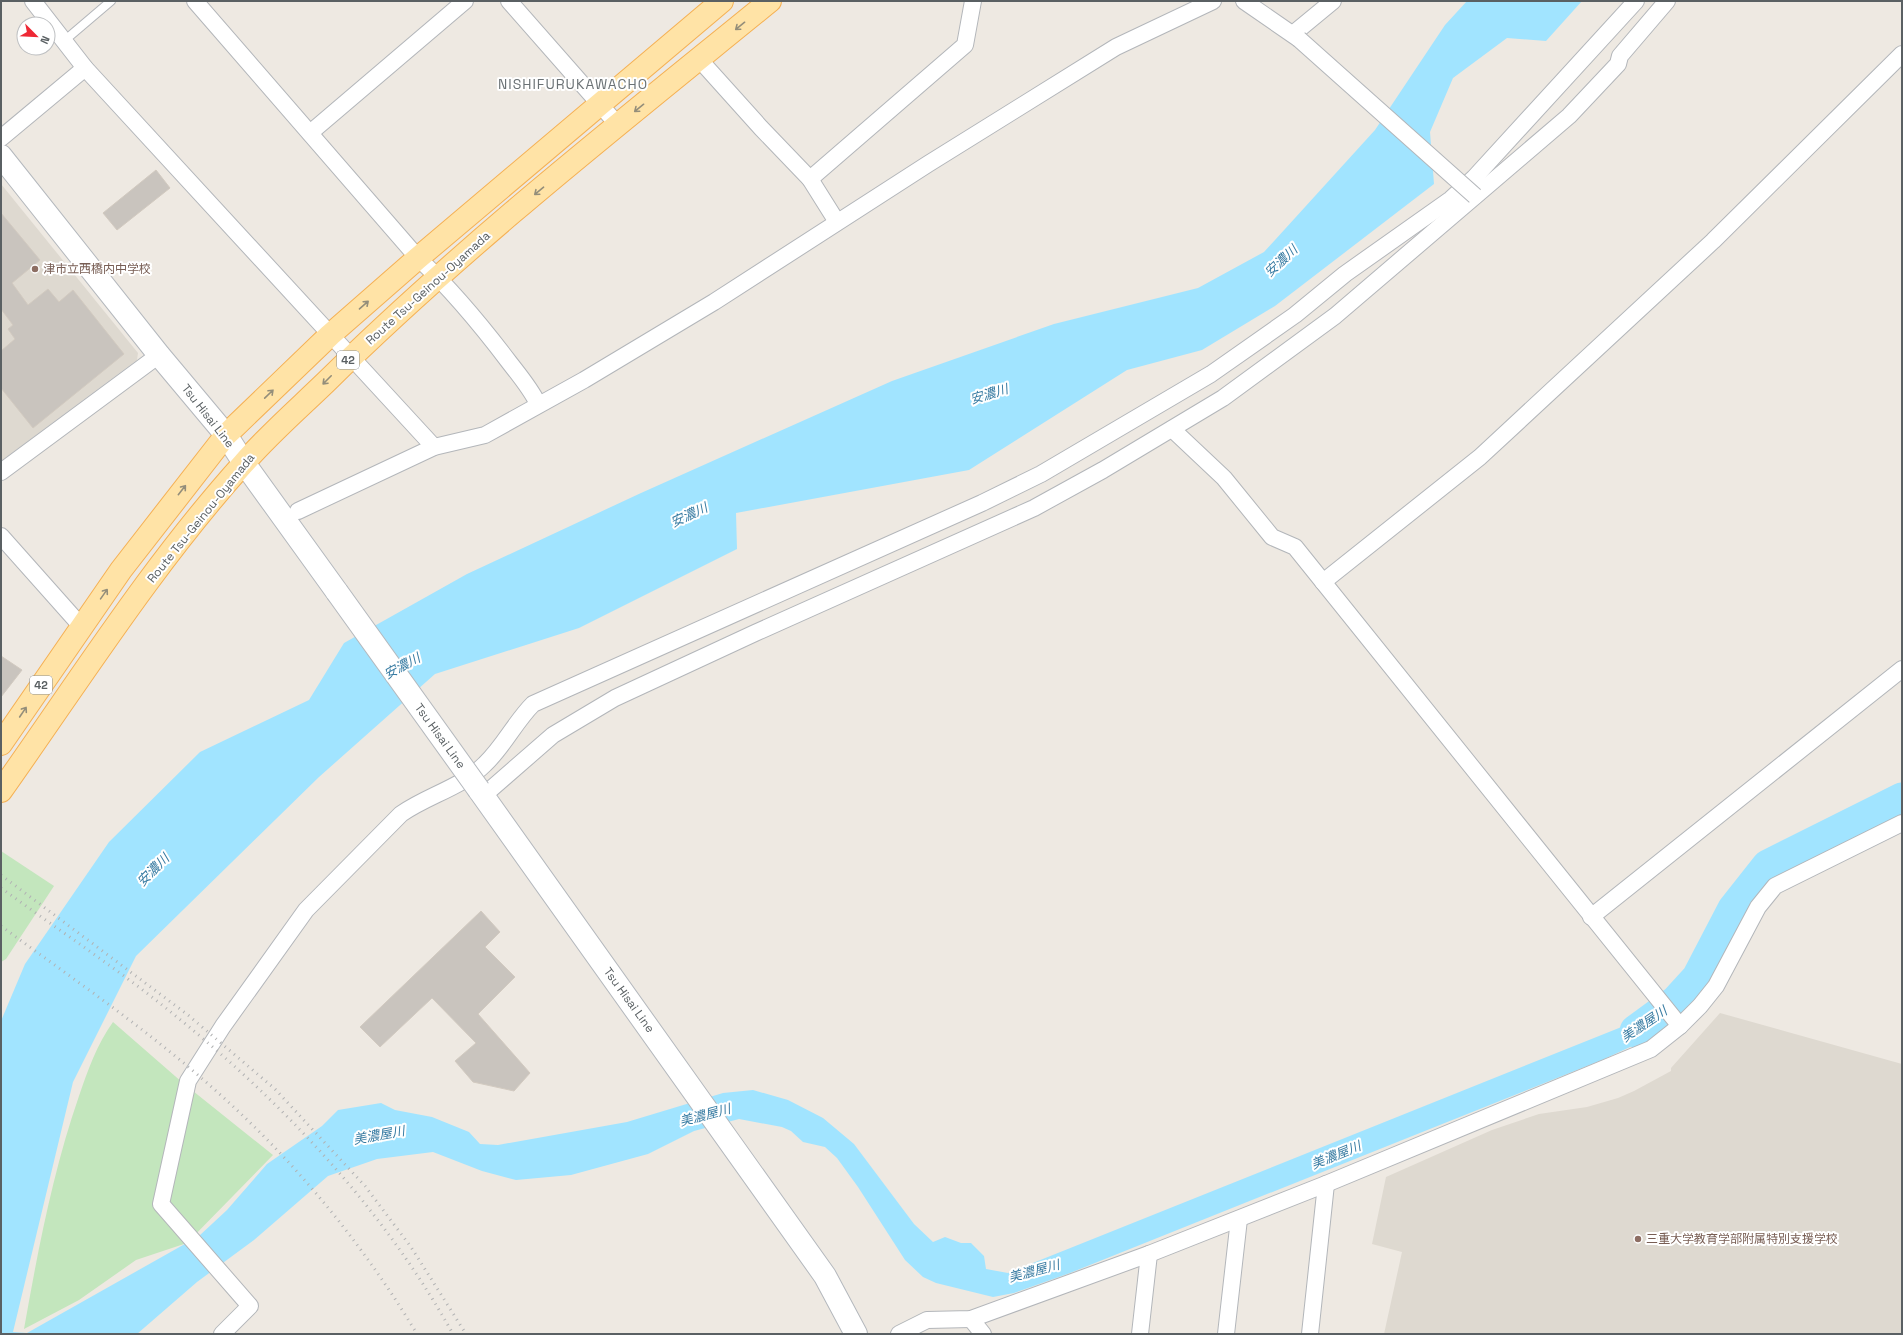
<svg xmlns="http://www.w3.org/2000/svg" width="1903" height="1335" font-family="'Space Grotesk','Noto Sans JP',sans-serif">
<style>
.education{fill:#ded9d0}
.green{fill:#c3e6bd}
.water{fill:#a1e4ff}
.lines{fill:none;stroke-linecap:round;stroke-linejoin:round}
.river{stroke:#a1e4ff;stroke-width:33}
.building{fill:#c9c4be;stroke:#d2cac0}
.lane-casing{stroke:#b3b6ba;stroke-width:10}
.street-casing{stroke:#b3b6ba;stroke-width:18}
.secondary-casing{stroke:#b4b8bd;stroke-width:24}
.primary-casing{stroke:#f5b053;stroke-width:24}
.lane{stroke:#fff;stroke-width:8}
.street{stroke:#fff;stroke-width:16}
.secondary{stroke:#fff;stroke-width:22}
.primary{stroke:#ffe3a6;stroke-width:22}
.rail{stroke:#b1b2b3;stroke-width:3;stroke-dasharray:1 5;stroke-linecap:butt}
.street-bridge-casing{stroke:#b3b6ba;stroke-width:18;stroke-linecap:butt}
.secondary-bridge-casing{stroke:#b4b8bd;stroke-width:24;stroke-linecap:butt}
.street-bridge{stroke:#fff;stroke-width:16}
.secondary-bridge{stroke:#fff;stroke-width:22}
.oneway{stroke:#948e7a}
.education-dot{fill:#8d6e63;stroke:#fff;stroke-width:1.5}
.labels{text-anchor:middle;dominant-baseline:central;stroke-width:4;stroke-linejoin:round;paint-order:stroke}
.shield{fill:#fff;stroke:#8c9092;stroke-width:1}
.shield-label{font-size:11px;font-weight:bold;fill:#5a6063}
.education-label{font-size:12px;fill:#785e54;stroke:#fff;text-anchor:start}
.street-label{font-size:12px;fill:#5a6063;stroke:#fff}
.water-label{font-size:13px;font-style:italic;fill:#377ba2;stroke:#fff}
.quarter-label{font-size:14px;letter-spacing:1px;fill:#6b7275;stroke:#fff}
</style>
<rect width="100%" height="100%" fill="#eee9e2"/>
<g class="education">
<polygon points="1,184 138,353 137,360 1,461"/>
<polygon points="1720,1013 1902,1064 1902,1334 1384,1334 1402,1252 1372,1244 1386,1177 1492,1130 1539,1114 1587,1107 1618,1098 1634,1091 1671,1071 1671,1068"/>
</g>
<g class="green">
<polygon points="1,851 54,886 6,959 1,962"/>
<path d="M113,1022L183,1083L273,1155L187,1243L136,1260L79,1300L24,1329C38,1250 53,1171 79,1096C88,1070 97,1044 113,1022Z"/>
</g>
<polygon class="water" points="1467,1 1582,1 1546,41 1507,38 1453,78 1430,132 1434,184 1275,306 1202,350 1127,370 969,470 736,513 737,549 579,628 435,674 319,777 136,956 73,1082 13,1332 27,1333 199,1236 227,1210 267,1164 322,1126 338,1110 381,1103 395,1110 432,1117 469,1132 480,1144 498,1145 627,1122 723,1093 753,1090 788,1100 823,1118 854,1144 914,1224 933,1242 945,1237 961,1243 971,1243 984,1256 986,1269 1008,1273 1629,1024 1655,1006 1668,1024 1643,1041 1602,1060 1070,1273 1014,1293 993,1297 936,1283 923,1277 905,1260 858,1187 837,1158 825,1147 803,1142 791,1131 782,1127 739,1119 694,1131 648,1154 571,1175 516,1180 482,1171 433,1152 377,1159 328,1176 254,1240 197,1282 137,1334 1,1334 1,1021 25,964 109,842 200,752 309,700 344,643 467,574 641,493 892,381 1054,324 1198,288 1264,252 1375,130 1445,25"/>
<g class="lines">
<polyline class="river" points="1636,1031 1677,1001 1698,978 1734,909 1768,866 1902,799"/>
</g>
<g class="building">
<polygon points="156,170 170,188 117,230 103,213"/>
<polygon points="1,213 40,260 12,283 28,305 48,289 59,302 73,290 124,354 33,428 1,388 1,351 15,339 8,329 13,325 1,309"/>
<polygon points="1,656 22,670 1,697"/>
<polygon points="481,911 500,932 485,947 515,977 478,1014 530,1073 514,1091 473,1082 455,1061 476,1043 432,998 380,1047 360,1027"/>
</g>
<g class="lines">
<defs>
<polyline id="lane" points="64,41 111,1"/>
<g id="street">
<polyline points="33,1 85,68 434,447"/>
<path d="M195,1L418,258C451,289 481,325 509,362C519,375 531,389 538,404"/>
<polyline points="509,1 618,125"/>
<polyline points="1244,1 1299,39"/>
<polyline points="1293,34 1333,1"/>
<polyline points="699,59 761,128 810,179 837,222"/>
<polyline points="310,133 465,1"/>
<polyline points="1,138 85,68"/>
<polyline points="810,179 965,45 973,1"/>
<polyline points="1172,429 1224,478 1272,537 1295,547 1680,1026"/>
<polyline points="1,472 159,355"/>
<polyline points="298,511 434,447 485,435 584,380 714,302 928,164 1116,47 1213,1"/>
<polyline points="1,536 81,626"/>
<polyline points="1323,582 1480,457 1713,241 1902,54"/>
<polyline points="483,796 553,735 615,698 755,633 1034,508 1103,470 1223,398 1335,316 1569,116 1618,64 1620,56 1667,1"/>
<polyline points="1591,917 1902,669"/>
<polyline points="971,1319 983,1334"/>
<path d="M222,1334L250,1306L161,1204L188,1081L223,1026L306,910L401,814C428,795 461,788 485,764C504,746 515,722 533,704L982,503L1041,474L1211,374L1295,315L1345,274L1451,199L1474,178L1636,1"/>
<polyline points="899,1334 927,1320 971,1319 1149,1254 1326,1184 1651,1049 1680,1026 1700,1006 1716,986 1758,907 1775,886 1902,823"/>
<polyline points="1140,1334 1149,1254"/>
<polyline points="1226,1334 1239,1219"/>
<polyline points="1310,1334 1326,1184"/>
</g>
<g id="secondary">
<polyline points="1,156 159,355 226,435 244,463 337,592"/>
<polyline points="479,790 825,1276 856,1334"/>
</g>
<g id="primary">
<polyline points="1,744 121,570 226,435 330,335 418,258 722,1"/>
<path d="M1,791C79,681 152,565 243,464C268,435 298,409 326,382C465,245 619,124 770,1"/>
</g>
</defs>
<use href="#lane" class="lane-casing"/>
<use href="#street" class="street-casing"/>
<use href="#secondary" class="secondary-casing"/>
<use href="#primary" class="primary-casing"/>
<use href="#lane" class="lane"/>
<use href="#street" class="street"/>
<use href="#secondary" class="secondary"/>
<use href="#primary" class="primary"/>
<g class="rail">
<polyline points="1,875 188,1015 275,1089 365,1186 411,1247 466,1334"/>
<path d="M1,888C53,926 107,962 157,1001C275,1094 380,1203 453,1334"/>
<path d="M1,926C73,979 148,1030 215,1090C294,1160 363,1244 417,1334"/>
</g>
<defs>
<polyline id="street-bridge" points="1299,39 1475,196"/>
<polyline id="secondary-bridge" points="337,592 479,790"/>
</defs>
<use href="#street-bridge" class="street-bridge-casing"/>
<use href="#secondary-bridge" class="secondary-bridge-casing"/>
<use href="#street-bridge" class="street-bridge"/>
<use href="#secondary-bridge" class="secondary-bridge"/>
</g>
<defs><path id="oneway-shaft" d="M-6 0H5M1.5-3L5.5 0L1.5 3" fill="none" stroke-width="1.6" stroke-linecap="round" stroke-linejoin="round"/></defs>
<g class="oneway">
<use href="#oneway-shaft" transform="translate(740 26) rotate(141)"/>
<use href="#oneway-shaft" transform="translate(639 108) rotate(141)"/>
<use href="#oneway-shaft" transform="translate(539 191) rotate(140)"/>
<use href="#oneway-shaft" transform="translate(364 305) rotate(-41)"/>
<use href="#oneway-shaft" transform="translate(327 380) rotate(135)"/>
<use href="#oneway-shaft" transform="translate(269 394) rotate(-44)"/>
<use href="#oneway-shaft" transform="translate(182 490) rotate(-52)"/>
<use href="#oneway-shaft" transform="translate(104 594) rotate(-55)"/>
<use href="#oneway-shaft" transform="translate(23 712) rotate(-56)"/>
</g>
<g class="education-dot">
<circle cx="35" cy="269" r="4"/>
<circle cx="1638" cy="1239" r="4"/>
</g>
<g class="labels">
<g class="shield">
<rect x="337" y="351" width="22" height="18" rx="3"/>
<rect x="30" y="676" width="22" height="18" rx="3"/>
</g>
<g class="shield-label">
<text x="348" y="360">42</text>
<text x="41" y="685">42</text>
</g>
<g class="education-label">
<text x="43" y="269">津市立西橋内中学校</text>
<text x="1646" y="1239">三重大学教育学部附属特別支援学校</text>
</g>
<g class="street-label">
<text transform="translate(428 288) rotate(-42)">Route Tsu-Geinou-Oyamada</text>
<text transform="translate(208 416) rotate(52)">Tsu Hisai Line</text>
<text transform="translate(201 518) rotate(-51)">Route Tsu-Geinou-Oyamada</text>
<text transform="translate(440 736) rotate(54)">Tsu Hisai Line</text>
<text transform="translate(629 1000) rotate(54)">Tsu Hisai Line</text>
</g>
<g class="water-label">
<text transform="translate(1281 261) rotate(-43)">安濃川</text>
<text transform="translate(989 394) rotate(-17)">安濃川</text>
<text transform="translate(689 515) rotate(-25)">安濃川</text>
<text transform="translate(402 666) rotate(-28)">安濃川</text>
<text transform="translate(153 870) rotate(-45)">安濃川</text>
<text transform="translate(1644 1024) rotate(-34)">美濃屋川</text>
<text transform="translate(705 1115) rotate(-15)">美濃屋川</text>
<text transform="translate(379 1135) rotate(-10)">美濃屋川</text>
<text transform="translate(1336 1155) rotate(-22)">美濃屋川</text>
<text transform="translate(1034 1271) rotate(-15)">美濃屋川</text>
</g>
<g class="quarter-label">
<text x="573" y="84">NISHIFURUKAWACHO</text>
</g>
</g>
<rect width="1903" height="1335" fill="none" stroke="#5a6063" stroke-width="4"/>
<g transform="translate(36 36) rotate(114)"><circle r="19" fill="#ffffff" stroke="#bdbfc1"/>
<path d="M0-3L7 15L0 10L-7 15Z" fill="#ee2835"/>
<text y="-6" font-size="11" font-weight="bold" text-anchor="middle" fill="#5a6063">N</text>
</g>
</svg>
